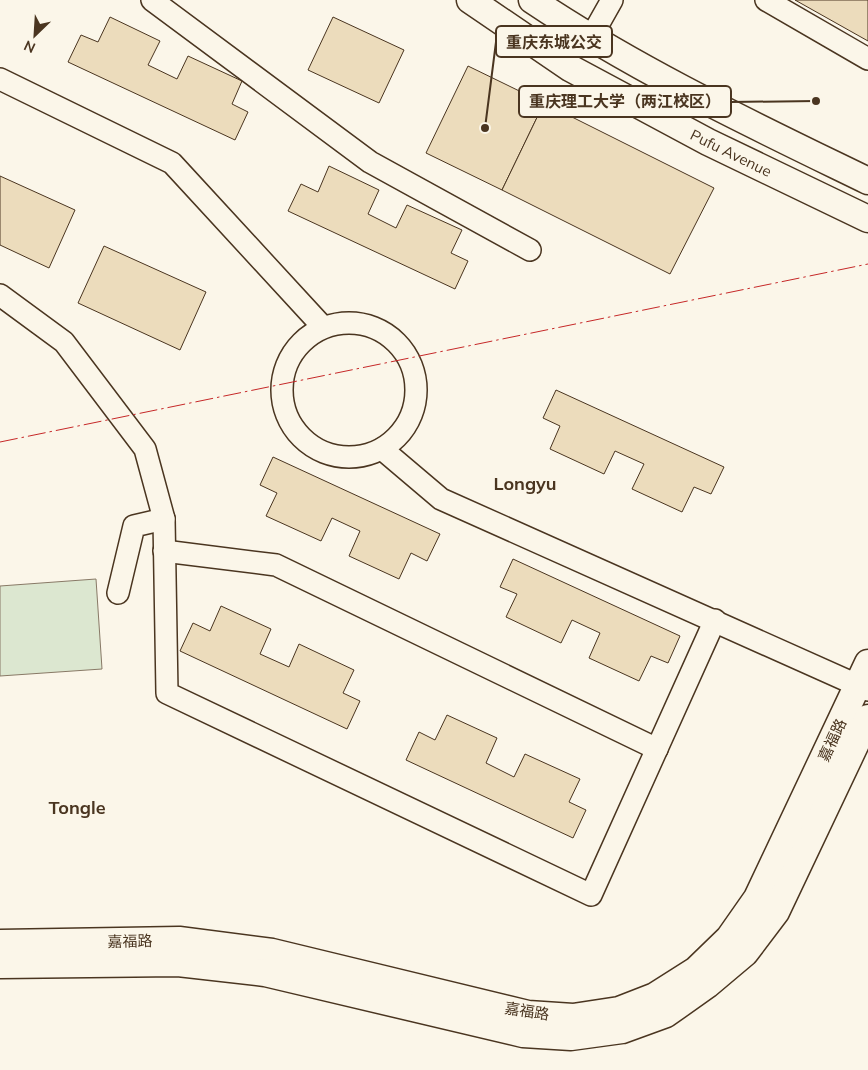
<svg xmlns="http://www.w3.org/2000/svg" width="868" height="1070" font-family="Mulish,'Noto Sans SC',sans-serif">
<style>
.green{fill:#dce7d0;stroke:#887966}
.building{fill:#ecdcbc;stroke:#4a3520}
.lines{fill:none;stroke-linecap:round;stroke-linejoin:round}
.minor-casing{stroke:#4a3520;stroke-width:24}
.major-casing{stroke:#4a3520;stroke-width:29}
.minor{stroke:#fbf6e9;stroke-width:21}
.major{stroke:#fbf6e9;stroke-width:26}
.power{stroke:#c62828;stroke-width:1;stroke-dasharray:18 4 2.5 4;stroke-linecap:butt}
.labels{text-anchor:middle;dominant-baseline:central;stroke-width:4;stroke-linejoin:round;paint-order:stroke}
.street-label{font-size:15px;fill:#4a3520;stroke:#fbf6e9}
.quarter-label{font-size:18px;font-weight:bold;fill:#4a3520;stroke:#fbf6e9}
.leader{fill:none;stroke:#4a3520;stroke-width:2}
.callout-dot{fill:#4a3520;stroke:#fbf6e9;stroke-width:2}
.callout{fill:#fbf6e9;stroke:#4a3520;stroke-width:2}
.callout-label{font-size:16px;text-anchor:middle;font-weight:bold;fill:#4a3520}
</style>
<rect width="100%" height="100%" fill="#fbf6e9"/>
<polygon class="green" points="96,579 102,669 0,676 0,586"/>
<g class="building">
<polygon points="795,0 868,0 868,41"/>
<polygon points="110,17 160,41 148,65 177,79 188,56 242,81 232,104 248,112 235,140 68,62 81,35 98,42"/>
<polygon points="333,17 404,50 379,103 308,70"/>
<polygon points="468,66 544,103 502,190 426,153"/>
<polygon points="544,103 714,188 670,274 502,190"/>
<polygon points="329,166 379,190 368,214 396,228 407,205 462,230 451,253 468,261 455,289 288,211 301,184 318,192"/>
<polygon points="0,176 75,210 49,268 0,245"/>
<polygon points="104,246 206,292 180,350 78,303"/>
<polygon points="556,390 724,467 711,494 694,487 682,512 632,489 644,464 615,451 604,474 550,449 560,426 543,418"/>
<polygon points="273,457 440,534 427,561 411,553 399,579 349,556 360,531 332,518 321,541 266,516 277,493 260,485"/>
<polygon points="513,559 680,636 668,663 651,656 639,681 589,658 600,633 572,620 561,643 506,617 517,594 500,587"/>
<polygon points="221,606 271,629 260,654 289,667 299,644 354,670 343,693 360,701 347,729 180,651 193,623 210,631"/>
<polygon points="447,715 497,738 486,763 514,777 525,754 580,779 569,802 586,810 573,838 406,760 419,732 435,740"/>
</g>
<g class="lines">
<defs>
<g id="minor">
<polyline points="152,0 370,162 530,250"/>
<polyline points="766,0 868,59"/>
<polyline points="590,39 612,0"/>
<polyline points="0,79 172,163 323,327"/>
<polyline points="0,295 64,342 145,449 164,519 167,693 591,895 715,620"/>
<circle cx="349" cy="390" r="67"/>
<polyline points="382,449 441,499 868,690"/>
<polyline points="164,551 276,565 657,749"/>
<polyline points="118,593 134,526 164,519"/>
</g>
<g id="major">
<polyline points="470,0 570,68 708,142 868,219"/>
<path d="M532,0C638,71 753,125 868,181"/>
<polyline points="0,943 179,940 272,952 528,1014 573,1017 619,1010 655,996 696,970 729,938 757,898 868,663"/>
<polyline points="0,965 178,963 265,973 523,1034 571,1037 622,1030 666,1014 707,985 745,953 776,912 868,718"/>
</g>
</defs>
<use href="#minor" class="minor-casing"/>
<use href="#major" class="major-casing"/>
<use href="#minor" class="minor"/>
<use href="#major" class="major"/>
<polyline class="power" points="0,442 868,264"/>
</g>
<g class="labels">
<g class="street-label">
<text transform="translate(731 153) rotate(26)">Pufu Avenue</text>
<text transform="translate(832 740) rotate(-65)">嘉福路</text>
<text transform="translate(130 941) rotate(-1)">嘉福路</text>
<text transform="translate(527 1011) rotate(9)">嘉福路</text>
</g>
<g class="quarter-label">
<text x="525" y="483">Longyu</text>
<text x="77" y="807">Tongle</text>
</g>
</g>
<path class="leader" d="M485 128L496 42M816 101L731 102"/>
<g class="callout-dot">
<circle cx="485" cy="128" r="5"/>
<circle cx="816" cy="101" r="5"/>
</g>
<g class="callout">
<rect x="496" y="26" width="116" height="31" rx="5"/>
<rect x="519" y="86" width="212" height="31" rx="5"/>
</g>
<g class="callout-label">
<text x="554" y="48">重庆东城公交</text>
<text x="625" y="107">重庆理工大学（两江校区）</text>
</g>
<g transform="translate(35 35) rotate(205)" stroke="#fbf6e9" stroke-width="4" paint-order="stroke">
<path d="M0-4L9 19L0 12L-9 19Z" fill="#4a3520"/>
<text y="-8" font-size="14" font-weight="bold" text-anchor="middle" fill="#4a3520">N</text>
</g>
</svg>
